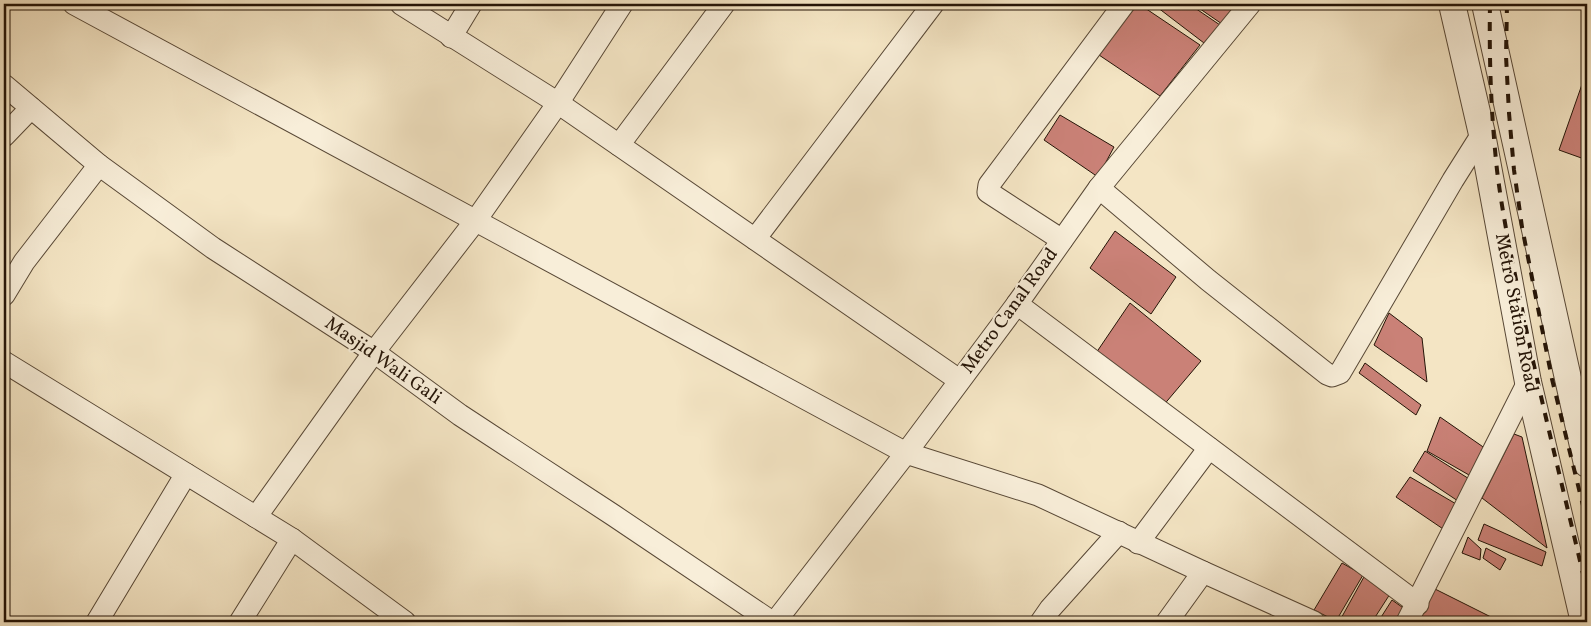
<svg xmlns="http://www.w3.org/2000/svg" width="1591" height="626" font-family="Vollkorn,serif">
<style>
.building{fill:#ca8177;stroke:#241407}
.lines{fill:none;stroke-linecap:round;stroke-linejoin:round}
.minor-casing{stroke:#584836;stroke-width:23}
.tertiary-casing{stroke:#584836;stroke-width:28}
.minor{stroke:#f8eed9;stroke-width:21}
.tertiary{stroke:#f8eed9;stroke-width:26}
.rail{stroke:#241407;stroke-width:4;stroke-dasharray:9 9;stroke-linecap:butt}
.labels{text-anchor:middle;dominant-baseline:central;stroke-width:4.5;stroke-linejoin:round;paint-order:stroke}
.street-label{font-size:19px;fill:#241407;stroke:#f8eed9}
</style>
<rect width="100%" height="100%" fill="#f4e5c4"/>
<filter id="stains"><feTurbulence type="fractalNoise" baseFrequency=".004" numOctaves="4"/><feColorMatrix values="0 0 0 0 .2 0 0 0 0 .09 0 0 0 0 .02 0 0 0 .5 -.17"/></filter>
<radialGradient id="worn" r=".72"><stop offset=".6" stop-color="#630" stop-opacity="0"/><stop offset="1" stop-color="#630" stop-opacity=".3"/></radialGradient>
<g class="building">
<polygon points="1136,4 1139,4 1200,45 1160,96 1099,55"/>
<polygon points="1153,4 1189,4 1220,25 1204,43"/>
<polygon points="1193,4 1237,4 1222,24"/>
<polygon points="1586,73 1587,74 1587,160 1559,150"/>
<polygon points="1060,115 1114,147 1098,177 1044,140"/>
<polygon points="1115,231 1176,277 1151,314 1090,268"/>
<polygon points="1130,303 1201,361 1162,407 1094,356"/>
<polygon points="1389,313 1422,338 1427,382 1374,345"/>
<polygon points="1365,363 1421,405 1416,415 1359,373"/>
<polygon points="1440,417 1489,451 1476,479 1427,451"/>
<polygon points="1514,434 1522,437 1547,548 1482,498"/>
<polygon points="1425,451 1474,482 1464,505 1413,471"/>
<polygon points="1410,477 1463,508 1449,533 1396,497"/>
<polygon points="1484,524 1546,552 1542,566 1478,540"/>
<polygon points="1468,537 1481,549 1480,560 1462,553"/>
<polygon points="1486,548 1506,559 1500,570 1483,558"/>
<polygon points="1342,563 1363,575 1336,621 1314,610"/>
<polygon points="1365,575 1390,594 1372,622 1339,622"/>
<polygon points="1435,589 1501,622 1418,622"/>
<polygon points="1392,600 1409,612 1402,622 1378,622"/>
<polygon points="1512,617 1531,622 1510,622"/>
</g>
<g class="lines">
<defs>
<g id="minor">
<polyline points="74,4 906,453 1038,495 1203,572 1314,622"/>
<polyline points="401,4 558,103 959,380"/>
<polyline points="451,37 471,4"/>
<polyline points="4,85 99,165 213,248 374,352 460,415 613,515 772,622"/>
<polyline points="4,136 31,108"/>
<polyline points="619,145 724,4"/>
<polyline points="1099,188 1208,280 1327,374 1332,376 1340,373 1453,180 1482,134"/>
<polyline points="755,239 933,4"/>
<polyline points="1062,240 988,192 989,185 1124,4"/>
<polyline points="4,295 24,262 99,165"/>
<polyline points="1017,304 1418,604"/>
<polyline points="4,362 292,539 405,622"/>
<polyline points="256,517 374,352 476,220 558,103 622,4"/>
<polyline points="1138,543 1209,448"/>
<polyline points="97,622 186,474"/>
<polyline points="240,622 292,539"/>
<polyline points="775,622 906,453 1017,304 1099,188 1250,4"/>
<polyline points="1041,622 1050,609 1119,532"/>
<polyline points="1167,622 1203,572"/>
<polyline points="1407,622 1528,382"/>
</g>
<g id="tertiary">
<polyline points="1452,4 1482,134 1528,382 1584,622"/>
<polyline points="1485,4 1587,464"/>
</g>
</defs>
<use href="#minor" class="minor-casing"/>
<use href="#tertiary" class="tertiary-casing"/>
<use href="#minor" class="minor"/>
<use href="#tertiary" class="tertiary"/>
<g class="rail">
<path d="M1490,4C1489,59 1491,114 1497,170C1503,220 1514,269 1524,319C1543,410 1566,500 1587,591"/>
<polyline points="1507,4 1506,56 1509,113 1514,170 1522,227 1552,379 1587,522"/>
</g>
</g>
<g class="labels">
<g class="street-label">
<text transform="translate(1010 311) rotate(-54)">Metro Canal Road</text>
<text transform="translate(1516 313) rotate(79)">Metro Station Road</text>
<text transform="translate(383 361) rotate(35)">Masjid Wali Gali</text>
</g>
</g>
<rect width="1591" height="626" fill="none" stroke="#f4e5c4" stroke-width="20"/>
<rect x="5" y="5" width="1581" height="616" fill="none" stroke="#241407" stroke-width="2.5"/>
<rect x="10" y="10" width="1571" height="606" fill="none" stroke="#241407"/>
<rect width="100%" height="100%" filter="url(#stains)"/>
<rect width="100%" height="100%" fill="url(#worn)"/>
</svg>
